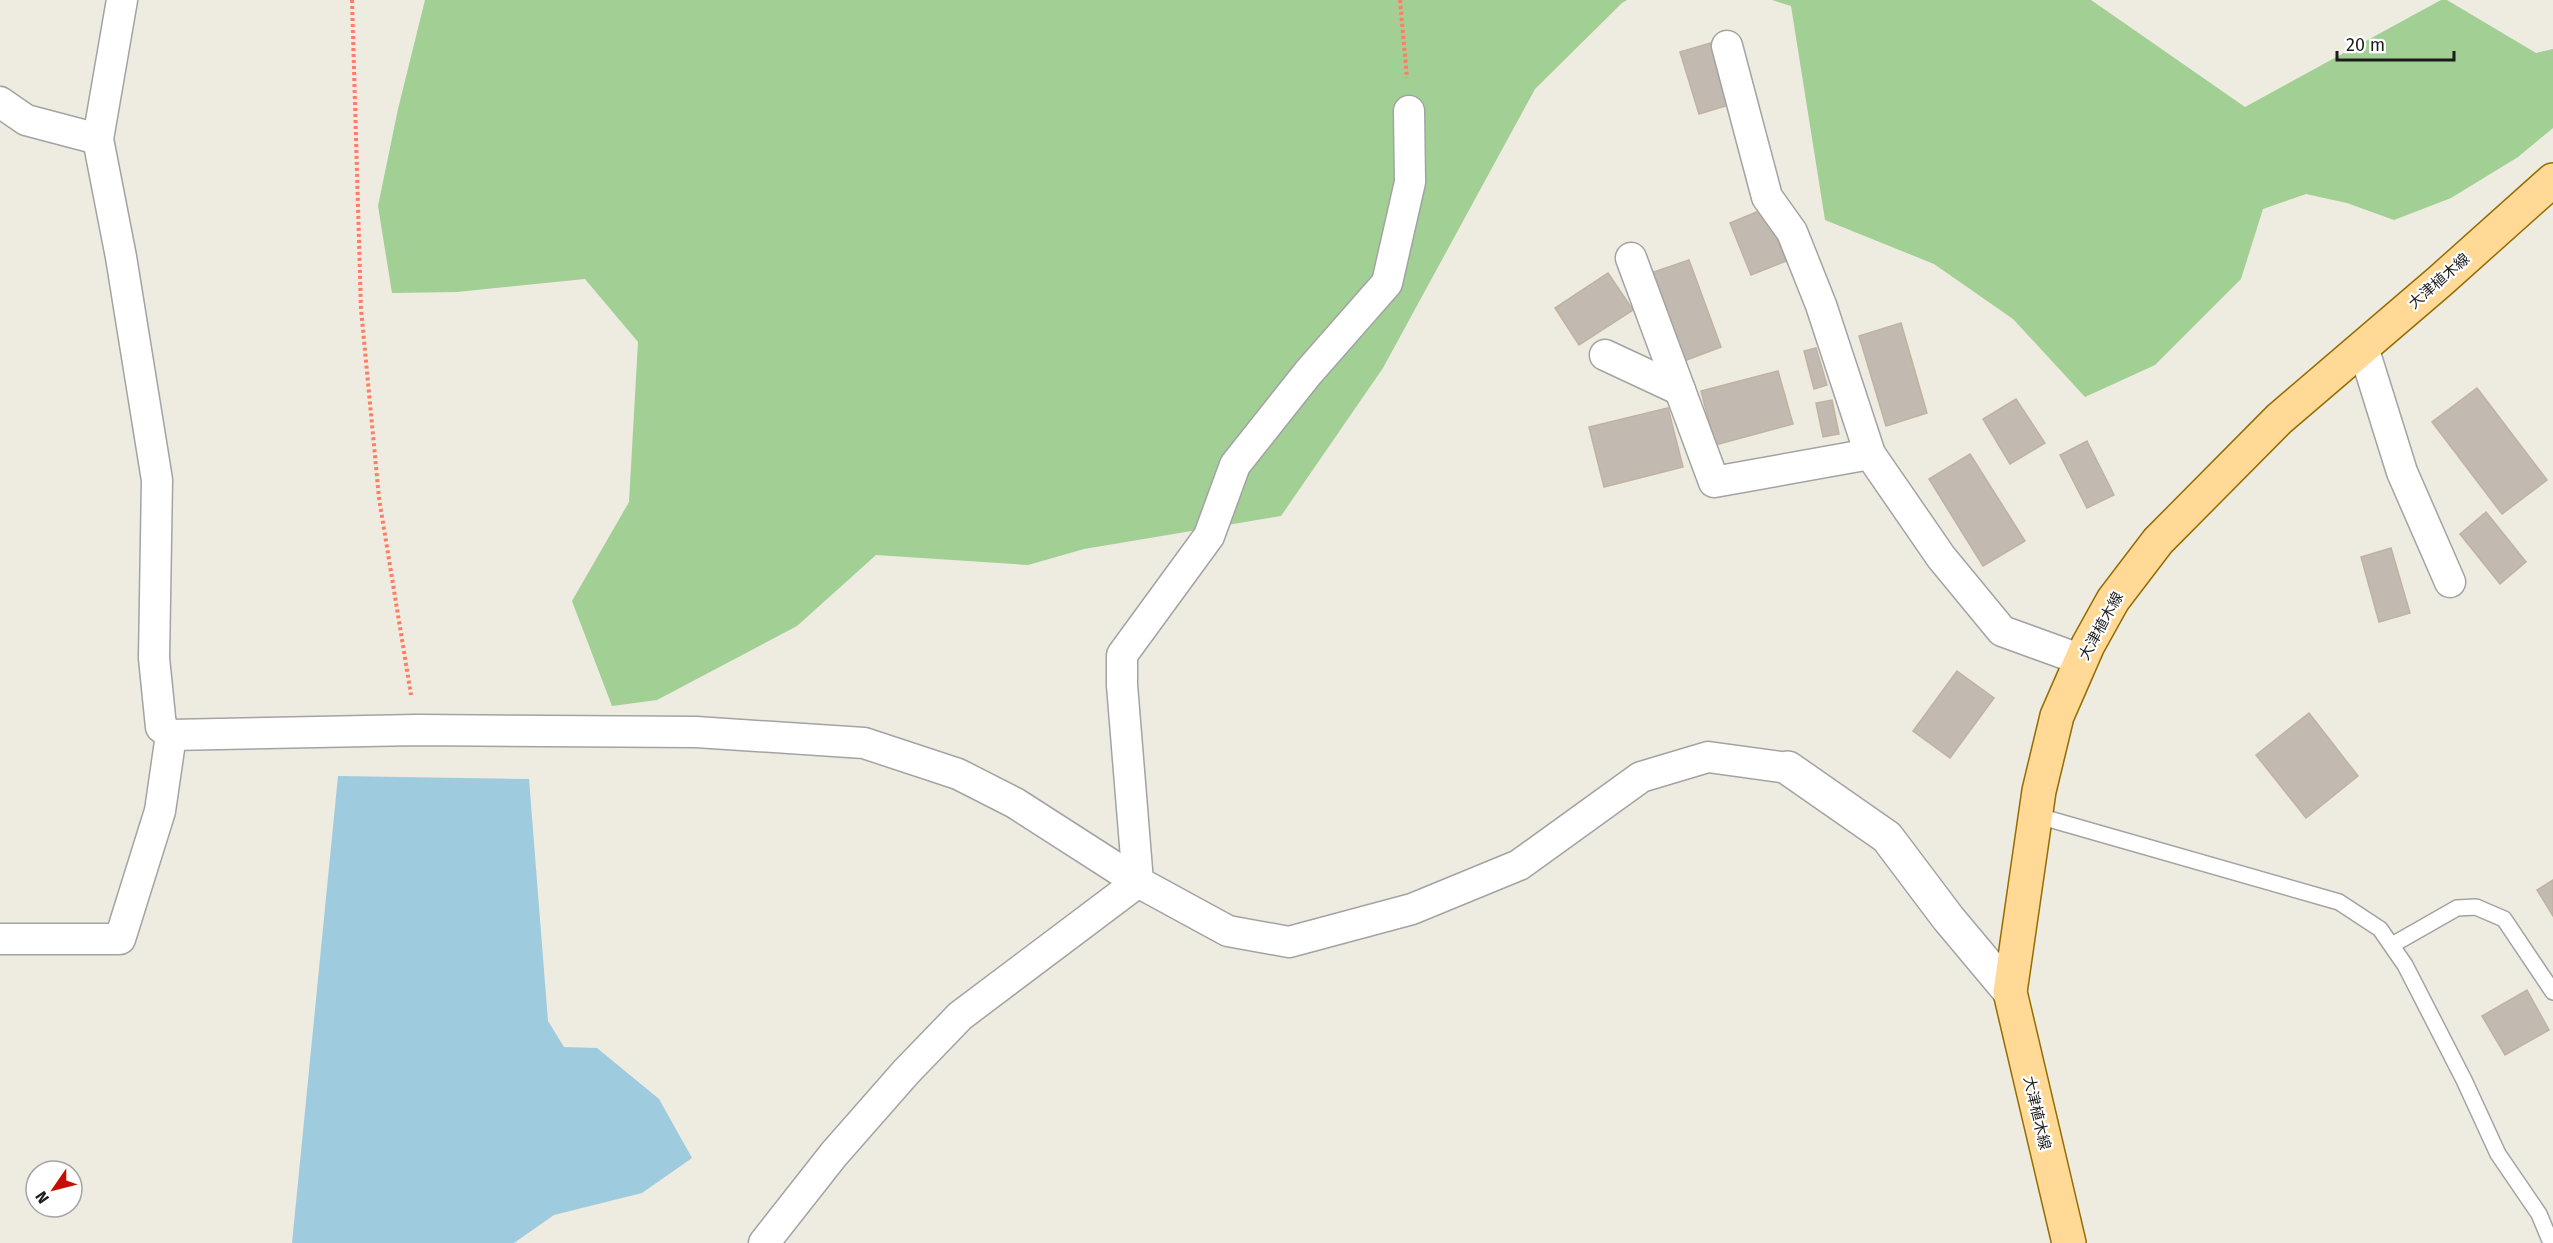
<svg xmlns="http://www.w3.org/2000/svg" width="2553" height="1243" font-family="'Fira Sans','Noto Sans JP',sans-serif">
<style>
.forest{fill:#a1cf94}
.water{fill:#9fcbde}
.building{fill:#c2bab1;stroke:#c0b2a3;stroke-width:1.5}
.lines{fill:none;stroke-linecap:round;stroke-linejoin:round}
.service-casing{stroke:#a3a3a3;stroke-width:18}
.minor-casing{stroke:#a3a3a3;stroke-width:33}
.tertiary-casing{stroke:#a3a3a3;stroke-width:36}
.primary-casing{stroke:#946d00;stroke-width:36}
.path{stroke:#ff7d62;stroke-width:4;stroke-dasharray:3 3;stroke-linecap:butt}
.service{stroke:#fff;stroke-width:15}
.minor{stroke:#fff;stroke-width:30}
.tertiary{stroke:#fff;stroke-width:33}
.primary{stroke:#ffd995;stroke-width:33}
.labels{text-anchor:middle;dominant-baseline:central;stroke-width:4.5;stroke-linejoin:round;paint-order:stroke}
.street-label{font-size:15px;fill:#1c1c1c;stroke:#fff}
</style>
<rect width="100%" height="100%" fill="#eeebe1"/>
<g class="forest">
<polygon points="425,0 1627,0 1622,3 1535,89 1383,368 1281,516 1084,549 1028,565 876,555 797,626 657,700 612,706 572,601 629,502 638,342 585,279 457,292 392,293 378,206 398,109"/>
<polygon points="1772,0 2091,0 2245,107 2441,0 2447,0 2536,53 2553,49 2553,128 2518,157 2451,198 2394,220 2347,203 2306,194 2263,209 2241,279 2155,365 2085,397 2013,319 1934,264 1825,220 1791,6"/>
</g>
<polygon class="water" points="338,776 529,779 548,1021 564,1047 597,1048 659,1099 692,1158 642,1193 554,1215 514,1243 292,1243"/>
<g class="building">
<polygon points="1714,42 1732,104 1699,114 1680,52"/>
<polygon points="1764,209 1786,261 1751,275 1730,223"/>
<polygon points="1689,260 1721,347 1684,361 1651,273"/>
<polygon points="1608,273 1633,310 1579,345 1555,308"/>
<polygon points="1901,323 1927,413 1886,426 1859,336"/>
<polygon points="1816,348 1827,385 1814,389 1804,351"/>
<polygon points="1778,371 1793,424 1715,445 1701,391"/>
<polygon points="2477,388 2547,480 2502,514 2432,422"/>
<polygon points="2016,399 2045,443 2010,464 1983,419"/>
<polygon points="1832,400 1839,434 1823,437 1816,403"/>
<polygon points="1668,408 1683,467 1604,487 1589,427"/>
<polygon points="2087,441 2114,495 2087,508 2060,455"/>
<polygon points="1970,454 2025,541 1983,566 1929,479"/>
<polygon points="2486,512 2526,562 2500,584 2460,534"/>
<polygon points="2391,548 2410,613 2379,622 2361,557"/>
<polygon points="1957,671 1994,698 1950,758 1913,731"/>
<polygon points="2309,713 2358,776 2306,818 2256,755"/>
<polygon points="2553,880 2553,916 2537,890"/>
<polygon points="2527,990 2549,1030 2505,1055 2482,1016"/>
</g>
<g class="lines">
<defs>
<g id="service">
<polyline points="2035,815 2339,902 2380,929 2405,965 2464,1080 2498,1154 2539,1214 2549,1238"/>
<polyline points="2392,945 2457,908 2476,907 2504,919 2553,992"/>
</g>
<g id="minor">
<polyline points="122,0 98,139 121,257 157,480 154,658 161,727 171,735 416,730 696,732 864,743 958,774 1015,803 1138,882 1228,931 1289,942 1412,909 1519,865 1641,777 1708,757 1788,768"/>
<polyline points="1727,46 1767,197 1792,232 1821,305 1870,454 1941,557 2002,631 2082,660"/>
<polyline points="0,102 26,120 98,139"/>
<polyline points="1631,258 1714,482 1870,454"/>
<polyline points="2363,347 2402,472 2450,582"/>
<polyline points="1605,355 1680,390"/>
<polyline points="1138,882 1122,685 1122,655 1209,536 1235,465 1308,373 1387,283 1410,182 1409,111"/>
<polyline points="0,939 120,939 160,811 171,735"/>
<polyline points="764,1243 834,1154 906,1072 960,1016 1138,882"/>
</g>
<polyline id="tertiary" points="1788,768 1887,837 1948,918 2010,992"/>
<polyline id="primary" points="2069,1243 2010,992 2039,791 2057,716 2088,645 2113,600 2158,541 2279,419 2439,282 2553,180"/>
</defs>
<use href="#service" class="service-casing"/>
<use href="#minor" class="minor-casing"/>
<use href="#tertiary" class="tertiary-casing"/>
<use href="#primary" class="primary-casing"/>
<g class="path">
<polyline points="352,0 361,309 379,498 411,695"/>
<polyline points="1400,0 1407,78"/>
</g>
<use href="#service" class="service"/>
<use href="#minor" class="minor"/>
<use href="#tertiary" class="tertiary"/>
<use href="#primary" class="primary"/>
</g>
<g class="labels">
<g class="street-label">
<text transform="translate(2439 281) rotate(-41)">大津植木線</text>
<text transform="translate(2101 626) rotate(-61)">大津植木線</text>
<text transform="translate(2037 1113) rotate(77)">大津植木線</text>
</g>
</g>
<g transform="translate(54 1189) rotate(235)"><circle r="28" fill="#ffffff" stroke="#a4a4a4" stroke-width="1.5"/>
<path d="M0-4.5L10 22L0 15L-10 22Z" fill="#c80e00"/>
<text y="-9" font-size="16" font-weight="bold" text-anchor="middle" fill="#1c1c1c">N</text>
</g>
<path d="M2337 51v9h117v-9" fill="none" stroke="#1c1c1c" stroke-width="3"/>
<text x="2346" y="51" font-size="18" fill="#1c1c1c" stroke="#ffffff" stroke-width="4.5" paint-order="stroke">20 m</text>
</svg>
